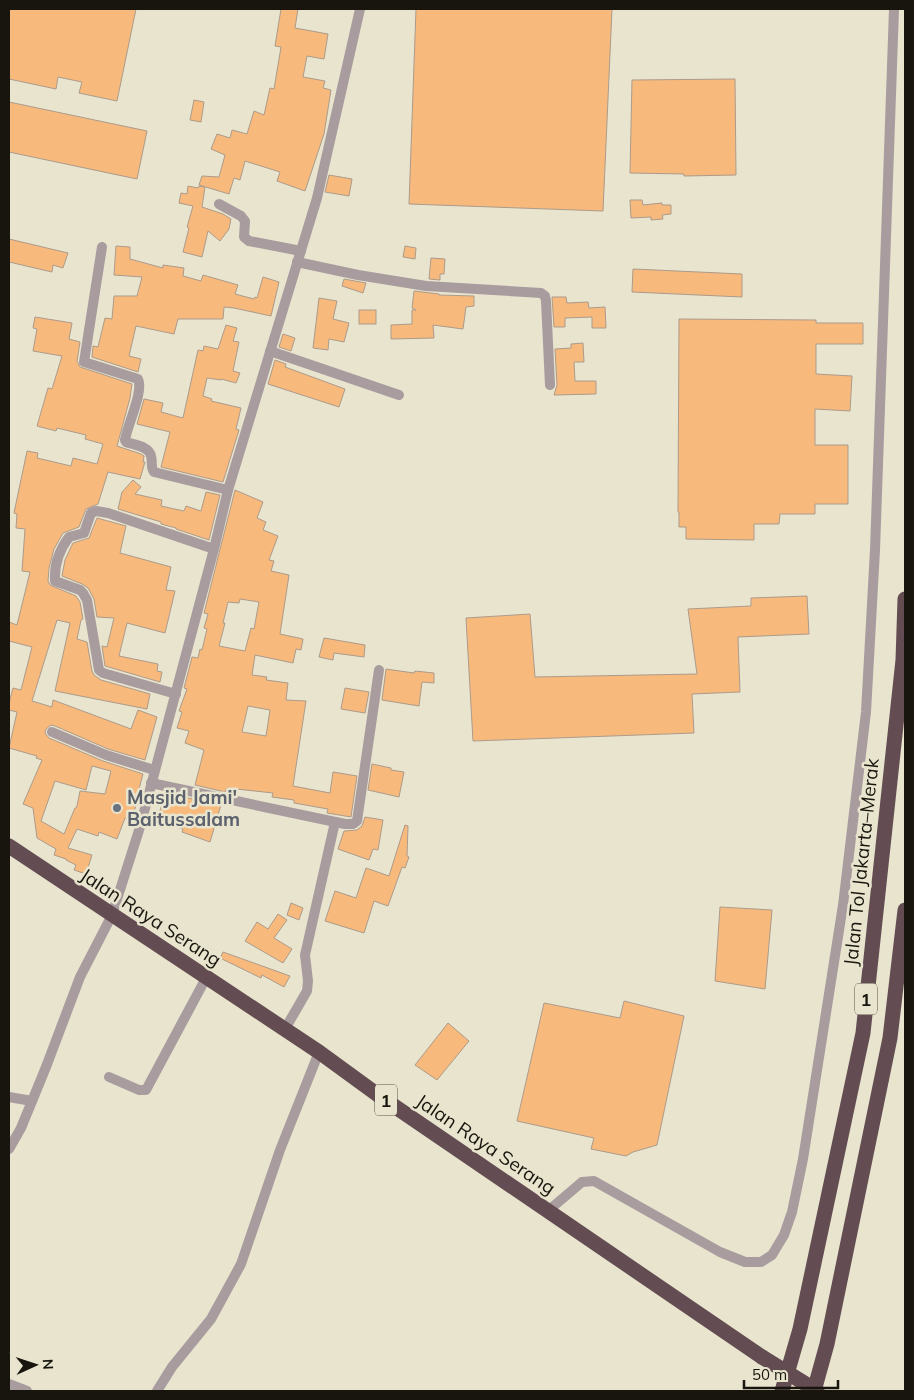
<svg xmlns="http://www.w3.org/2000/svg" width="914" height="1400" font-family="Mulish,sans-serif">
<style>
.building{fill:#f8b97c;stroke:#ac9b8b;fill-rule:evenodd}
.lines{fill:none;stroke-linecap:round;stroke-linejoin:round}
.street{stroke:#a89c9f;stroke-width:10}
.highway{stroke:#634d52;stroke-width:15}
.highway-bridge{stroke:#634d52;stroke-width:15}
.worship-dot{fill:#6b7280;stroke:#e8e4ce;stroke-width:2}
.labels{text-anchor:middle;dominant-baseline:central;stroke-width:5;stroke-linejoin:round;paint-order:stroke}
.shield{fill:#e8e4ce;stroke:#565347;stroke-width:1}
.shield-label{font-size:18px;font-weight:bold;fill:#17150d}
.worship-label{font-size:19px;font-weight:bold;fill:#5b616d;stroke:#e8e4ce;text-anchor:start}
.street-label{font-size:19px;fill:#17150d;stroke:#e8e4ce}
</style>
<rect width="100%" height="100%" fill="#e8e4ce"/>
<g class="building">
<polygon points="9,9 136,9 117,101 79,93 82,82 58,77 56,89 9,79"/>
<polygon points="281,9 298,9 295,28 328,34 324,59 307,56 303,77 325,81 323,88 331,90 324,134 305,191 277,181 280,172 245,161 240,180 234,178 229,194 199,185 202,176 219,177 225,155 211,149 217,134 230,138 232,130 247,134 254,111 264,115 270,88 274,89 281,47 275,46"/>
<polygon points="416,9 612,9 603,211 409,204"/>
<polygon points="735,79 736,175 684,176 684,174 630,173 632,80"/>
<polygon points="194,100 204,102 201,122 190,120"/>
<polygon points="9,102 147,131 137,179 9,152"/>
<polygon points="329,175 352,179 349,196 325,192"/>
<polygon points="188,186 198,188 199,186 205,187 202,207 223,214 231,219 229,229 220,241 208,231 202,257 183,252 189,228 187,227 193,206 179,203 181,193 187,194"/>
<polygon points="630,200 642,200 643,205 662,203 662,205 671,205 671,214 662,215 663,219 651,220 651,217 631,218"/>
<polygon points="9,239 68,253 63,268 53,265 52,272 9,262"/>
<polygon points="116,246 130,247 130,259 163,268 163,265 184,268 183,276 201,281 203,275 238,285 235,294 254,299 255,297 257,298 263,277 279,282 271,316 234,308 224,307 223,319 178,319 174,334 136,326 129,356 141,359 138,372 92,357 93,346 98,347 105,318 112,319 114,296 137,296 142,277 114,275"/>
<polygon points="405,246 416,248 415,259 403,257"/>
<polygon points="431,258 445,259 444,274 440,274 440,280 429,279"/>
<polygon points="633,269 742,274 742,297 632,292"/>
<polygon points="344,279 366,283 363,293 342,286"/>
<polygon points="414,291 439,294 439,295 474,296 474,306 466,307 463,329 433,325 434,338 391,339 391,325 412,324 412,310 416,310 412,308"/>
<polygon points="552,297 566,297 567,303 588,302 589,308 605,307 606,328 592,328 592,317 565,318 565,327 554,327"/>
<polygon points="319,298 337,301 333,319 349,323 344,342 329,339 328,350 313,348"/>
<rect x="359" y="310" width="17" height="14"/>
<path d="M35,317L72,323L69,339L80,342L77,361L80,367L132,384L130,398L117,446L141,454L144,456L143,462H145L140,479L108,472L98,504L86,509L79,527L63,533L54,549L49,568L48,581L50,585L76,596L80,602L83,619L81,620L77,639L87,642L92,671L94,675L101,680L150,694L147,709L55,691L70,623L57,620L32,701L52,707L53,700L131,729L138,710L157,717L145,760L108,749L55,726L51,725L46,729L45,733L49,738L103,761L143,774L139,789L140,790L132,820L125,818L117,839L99,832L98,836L77,829L68,848L92,855L86,874L74,870L76,865L66,860V859L54,855L56,849L37,838L33,808L23,804L42,760L36,758L37,756L9,748L17,712L9,710V703L13,688L21,690L32,647L9,641V622L17,625L30,572L22,571L25,529L16,528L17,514L14,513L27,451L38,453L37,458L71,466L73,458L97,464L103,444L85,439L86,435L57,428L56,431L37,426L48,388L52,389L62,356L33,351L37,329L33,328ZM92,766L111,771L105,794L80,791L77,806L76,808H75L64,834L41,821L55,781L86,790Z"/>
<polygon points="679,319 816,320 816,323 863,323 863,344 816,344 816,374 852,376 850,411 815,409 815,445 848,445 848,504 815,504 815,514 780,514 779,524 754,524 754,540 686,539 686,527 679,527 679,512 678,512"/>
<polygon points="226,325 237,328 233,341 239,342 233,371 240,373 236,383 221,379 221,380 207,378 203,396 212,399 211,401 241,408 236,429 239,430 223,482 161,467 170,432 137,424 144,399 163,403 161,412 183,418 198,350 203,351 204,346 218,349"/>
<polygon points="283,334 295,338 291,351 279,347"/>
<polygon points="583,343 584,362 574,362 575,381 596,381 596,394 554,395 557,385 555,349 571,348 571,344"/>
<polygon points="275,360 286,364 285,367 345,389 339,407 268,384"/>
<polygon points="133,480 141,487 135,494 162,500 161,506 184,511 186,506 201,511 206,492 220,495 209,540 176,529 176,528 161,524 161,522 118,509 122,492"/>
<path d="M235,490L263,502L257,518L266,522L263,530L278,536L269,560L274,561L271,571L289,575L280,634L303,639L301,650L296,649L293,663L255,655L252,675L267,677L266,680L288,683L286,700L306,701L293,786L330,793L333,772L357,776L351,817L327,813L328,809L294,803V800L272,797L273,793L227,788L225,792L195,785L204,750L185,743L189,731L177,728L182,712L179,711L187,689L184,688L192,657L198,658L200,649L202,650L207,629L204,628L208,614L204,613ZM240,599L259,602L254,629L251,628L245,651L219,646L225,623H223L228,602L239,603ZM248,706L270,710L266,736L242,732Z"/>
<polygon points="97,518 126,526 120,553 171,567 166,590 175,591 165,633 127,623 119,656 158,664 157,671 162,672 160,682 105,666 102,646 107,647 114,618 97,617 94,599 88,588 82,584 62,576 65,560 72,545 73,543 89,538"/>
<polygon points="807,596 809,634 738,637 740,692 692,694 694,733 473,741 466,618 530,614 535,677 697,674 688,609 751,606 751,598"/>
<polygon points="324,638 365,645 364,657 334,653 333,660 319,657"/>
<polygon points="386,669 414,673 415,671 434,673 434,683 422,682 419,706 382,700"/>
<polygon points="345,688 369,692 365,713 341,709"/>
<polygon points="372,764 391,768 391,770 404,772 399,797 368,790"/>
<polygon points="165,793 221,805 210,842 182,832 183,829 167,824 169,821 158,818"/>
<polygon points="365,817 383,820 378,850 373,849 369,860 338,849 344,831 357,830 362,826"/>
<polygon points="405,825 408,826 407,856 409,857 405,868 402,867 388,906 374,901 364,933 325,921 335,891 356,898 366,868 389,876"/>
<polygon points="291,903 303,908 299,920 287,915"/>
<polygon points="720,907 772,910 765,989 715,981"/>
<polygon points="278,914 287,920 274,938 292,949 283,963 245,941 257,922 268,929"/>
<polygon points="223,952 251,962 290,976 284,987 262,975 261,978 220,958"/>
<polygon points="624,1001 684,1016 657,1145 633,1152 626,1156 591,1149 594,1138 517,1121 544,1003 620,1018"/>
<polygon points="448,1023 469,1041 437,1080 415,1065"/>
</g>
<g class="lines">
<g class="street">
<polyline points="219,204 241,216 245,221 244,237 249,241 301,251"/>
<path d="M102,247L84,362L138,379C144,392 127,425 125,440L126,442C134,445 149,446 151,456C153,462 150,466 154,472L228,490"/>
<polyline points="297,262 358,275 426,286 541,293 545,296 546,301 550,385"/>
<polyline points="270,351 399,395"/>
<path d="M176,694L103,673L99,670L87,600L83,593L80,590L55,581C54,565 60,549 69,537L84,533L91,513L96,511L108,513L214,549"/>
<polyline points="52,732 106,755 154,770"/>
<polyline points="151,783 345,824 353,824 357,821 379,670"/>
<polyline points="285,1029 307,991 308,981 305,955 335,822"/>
<polyline points="109,1077 139,1090 146,1090 206,978"/>
<polyline points="9,1097 32,1101"/>
<polyline points="9,1149 21,1128 46,1067 80,977 112,915 140,827 214,549 228,490 317,198 360,9"/>
<polyline points="549,1210 582,1182 594,1181 720,1252 745,1262 761,1262 772,1255 784,1235 792,1212 803,1159 843,905 866,712 875,550 894,9"/>
<polyline points="9,1384 27,1391"/>
<polyline points="157,1391 172,1367 211,1319 241,1264 280,1150 319,1052"/>
</g>
<g class="highway">
<polyline points="9,846 319,1052 378,1095 762,1357"/>
<polyline points="782,1391 800,1329 863,1033 903,660 905,599"/>
<polyline points="814,1391 827,1344 890,1038 905,910"/>
</g>
<polyline class="highway-bridge" points="762,1357 817,1391"/>
</g>
<circle class="worship-dot" cx="117" cy="808" r="5"/>
<g class="labels">
<g class="shield">
<rect x="855" y="983.5" width="22" height="31" rx="4"/>
<rect x="375" y="1084.5" width="22" height="31" rx="4"/>
</g>
<g class="shield-label">
<text x="866" y="999">1</text>
<text x="386" y="1100">1</text>
</g>
<g class="worship-label">
<text x="127" y="797">Masjid Jami'<tspan x="127" dy="22">Baitussalam</tspan></text>
</g>
<g class="street-label">
<text transform="translate(861 862) rotate(-84)">Jalan Tol Jakarta–Merak</text>
<text transform="translate(151 917) rotate(33)">Jalan Raya Serang</text>
<text transform="translate(486 1144) rotate(34)">Jalan Raya Serang</text>
</g>
</g>
<rect width="914" height="1400" fill="none" stroke="#17150d" stroke-width="20"/>
<g transform="translate(35 1365) rotate(87)" stroke="#e8e4ce" stroke-width="4" paint-order="stroke">
<path d="M0-4L9 19L0 12L-9 19Z" fill="#17150d"/>
<text y="-8" font-size="14" font-weight="bold" text-anchor="middle" fill="#17150d">N</text>
</g>
<path d="M744 1380v8h94v-8" fill="none" stroke="#17150d" stroke-width="2.5"/>
<text x="752" y="1380" font-size="15" fill="#17150d" stroke="#e8e4ce" stroke-width="4" paint-order="stroke">50 m</text>
</svg>
